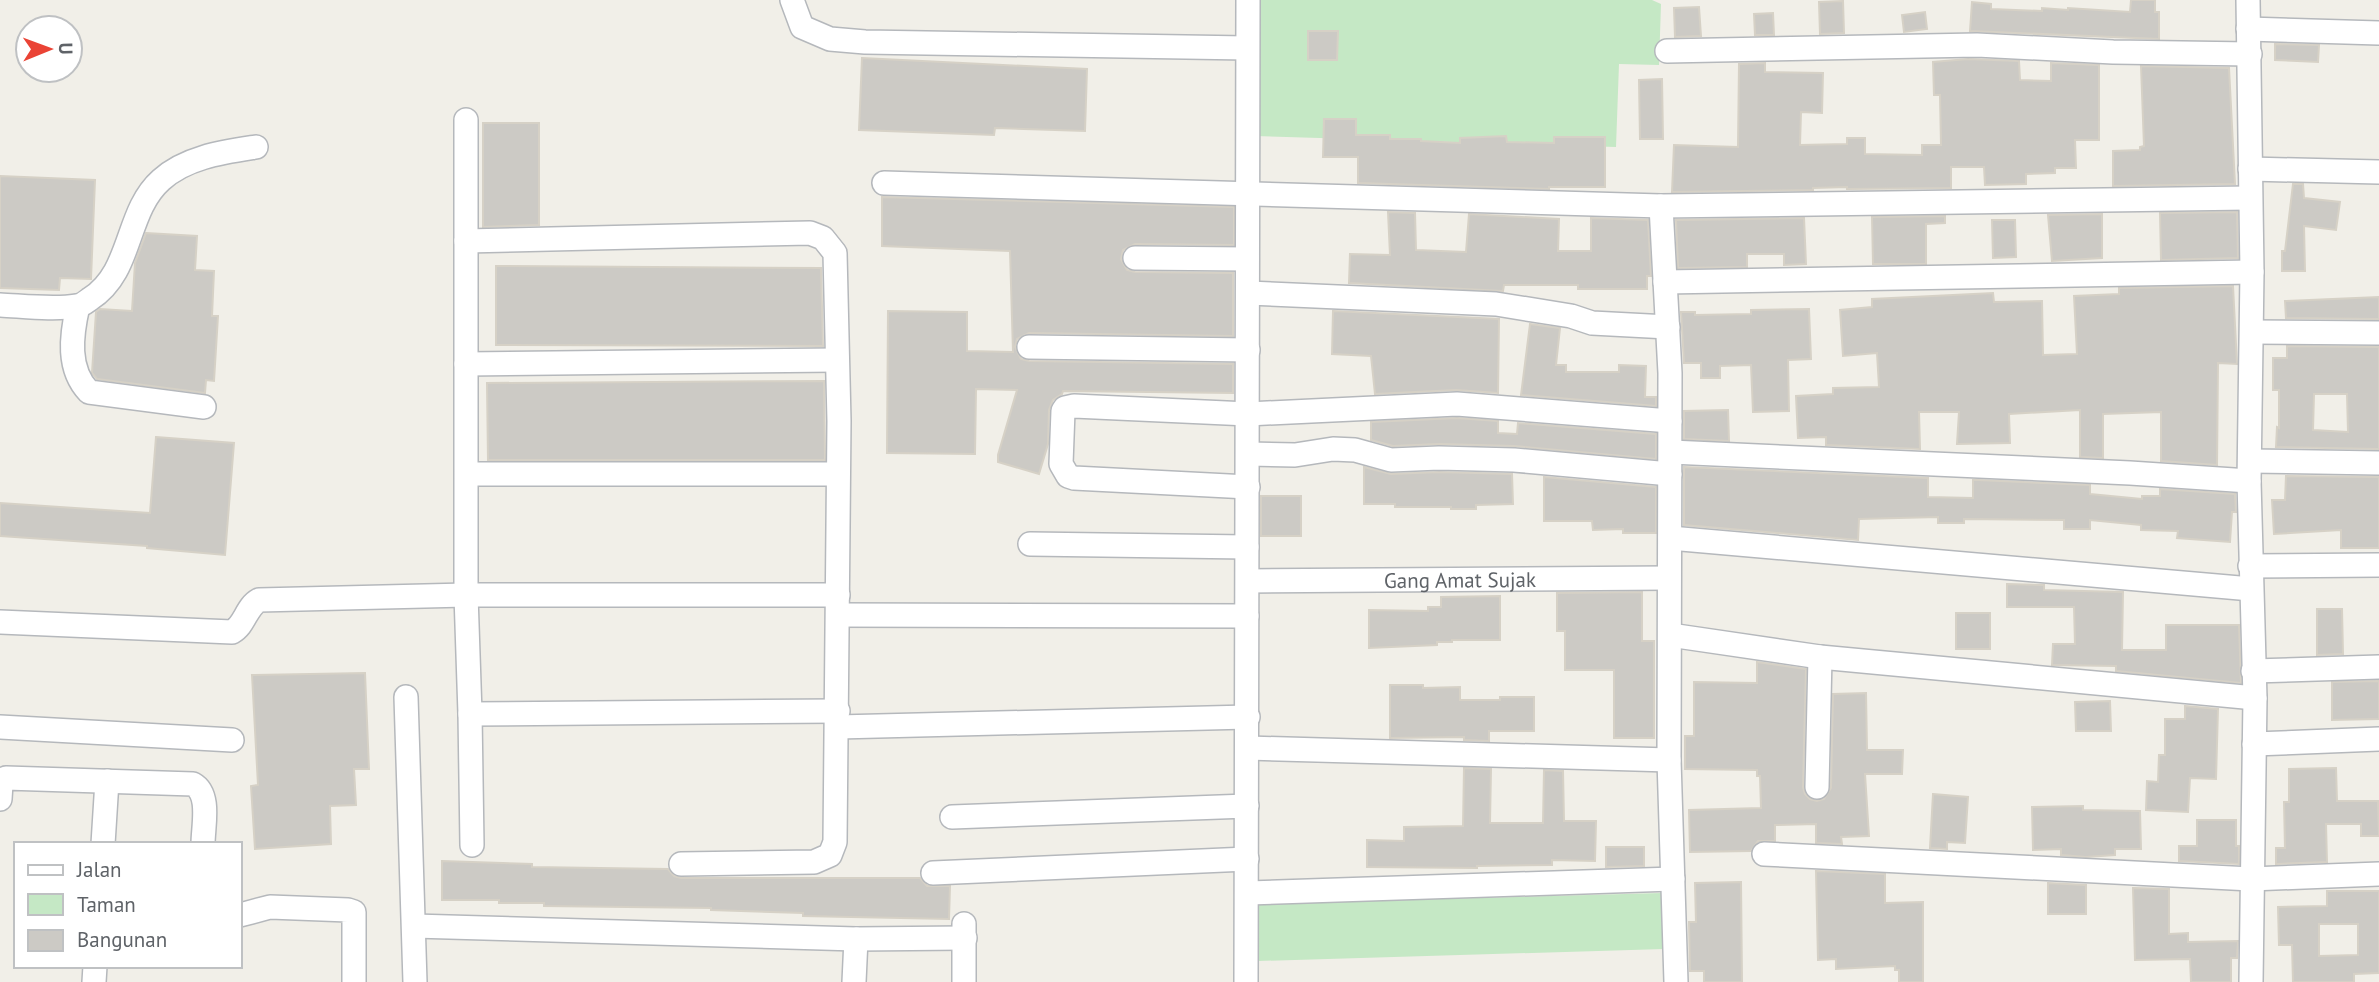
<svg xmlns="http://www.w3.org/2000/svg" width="2379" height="982" font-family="'PT Sans',sans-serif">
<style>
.green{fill:#c5e8c5}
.building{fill:#cccac5;stroke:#d6d1c6;stroke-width:2;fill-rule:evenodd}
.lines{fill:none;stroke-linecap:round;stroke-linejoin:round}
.minor-casing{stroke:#b5b8bc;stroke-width:26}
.minor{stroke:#fff;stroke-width:23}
.labels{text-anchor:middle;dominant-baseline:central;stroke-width:7;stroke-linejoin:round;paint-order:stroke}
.street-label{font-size:21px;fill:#5f6368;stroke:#fff}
</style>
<rect width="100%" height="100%" fill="#f1efe8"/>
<g class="green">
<polygon points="1259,0 1652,0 1661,4 1659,65 1619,64 1616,147 1255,136"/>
<polygon points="1662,893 1664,949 1258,961 1256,904"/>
</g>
<g class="building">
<polygon points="2131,0 2155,0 2155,12 2159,12 2159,39 1970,31 1972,2 1991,4 1991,9 2042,11 2042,8 2068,10 2068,8 2130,12"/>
<polygon points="1843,1 1844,33 1820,34 1819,2"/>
<polygon points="1699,7 1701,36 1675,37 1674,8"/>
<polygon points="1925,12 1927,29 1904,32 1902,15"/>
<polygon points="1773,13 1774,35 1755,35 1754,14"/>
<polygon points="1308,31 1338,31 1337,60 1308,60"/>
<polygon points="2275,44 2319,45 2318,62 2275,60"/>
<polygon points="862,58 1087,69 1085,131 995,128 994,135 859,130"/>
<polygon points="1968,59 2019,61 2020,80 2051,81 2051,63 2099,65 2099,140 2075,140 2076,168 2055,168 2055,173 2026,174 2026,184 1985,185 1984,167 1951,167 1951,188 1847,189 1847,187 1813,188 1813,190 1672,192 1674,145 1738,147 1739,64 1765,63 1765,72 1823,73 1822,113 1801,112 1800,145 1847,144 1847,138 1865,138 1865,154 1922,155 1922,145 1941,145 1940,95 1934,95 1933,62"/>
<polygon points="2141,66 2229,68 2235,184 2113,186 2113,151 2140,150 2140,147 2144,146"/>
<polygon points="1662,79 1663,139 1640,139 1639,80"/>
<polygon points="1324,119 1356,119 1356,135 1390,135 1390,139 1421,139 1421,141 1460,143 1460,138 1506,136 1507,142 1554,143 1554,137 1605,137 1605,187 1549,187 1549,189 1358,183 1358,157 1323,157"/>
<polygon points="483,123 539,123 539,225 483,227"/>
<polygon points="0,176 95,180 91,279 60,278 59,290 0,288"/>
<polygon points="2293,184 2303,184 2304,198 2340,202 2336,230 2304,226 2305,271 2282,271 2282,251 2285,251"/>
<polygon points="882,197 1234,207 1234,245 1135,244 1123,250 1121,259 1127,270 1135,272 1233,273 1233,336 1029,333 1017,339 1015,347 1021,359 1029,361 1233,364 1233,393 1063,391 1062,394 1053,400 1049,410 1048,444 1039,474 998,462 998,455 1017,390 976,389 975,454 887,453 888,311 967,312 967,351 1013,352 1010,251 882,246"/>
<polygon points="1388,212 1415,213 1416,250 1466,252 1469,214 1559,219 1558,251 1591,251 1591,218 1648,220 1651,276 1647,276 1647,289 1578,289 1578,285 1504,285 1503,291 1349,283 1350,254 1390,255"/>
<polygon points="2237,212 2238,258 2161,260 2160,213"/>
<polygon points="2102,214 2102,258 2052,261 2048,215"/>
<polygon points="1945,216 1945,223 1926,224 1926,264 1873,264 1872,217"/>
<polygon points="1804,218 1806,264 1784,265 1784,254 1747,254 1747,267 1678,268 1676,220"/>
<polygon points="1992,220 2015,220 2016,257 1993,258"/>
<polygon points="146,233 197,236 195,270 214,271 212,316 218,316 214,381 206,380 205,393 97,379 92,373 96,312 100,309 132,311 135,263"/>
<polygon points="496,266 821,268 823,346 496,345"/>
<polygon points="2233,286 2237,364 2218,363 2217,465 2161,461 2161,412 2103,414 2103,458 2080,457 2080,410 2009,414 2010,443 1957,444 1959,412 1919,412 1920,449 1826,445 1826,437 1798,438 1796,396 1833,394 1833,388 1879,387 1877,353 1843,356 1840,310 1872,307 1872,299 1993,293 1994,302 2042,301 2043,355 2077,354 2074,296 2119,294 2119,288"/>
<polygon points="2379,297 2379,319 2286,318 2285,301"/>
<polygon points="1809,309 1811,359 1788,360 1789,411 1753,412 1751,365 1720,366 1720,378 1701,378 1701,363 1684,363 1681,312 1695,312 1695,315 1751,314 1751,310"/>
<polygon points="1333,311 1499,319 1498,393 1456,390 1375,394 1371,356 1332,354"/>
<polygon points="1530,324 1560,328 1556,365 1566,365 1566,372 1619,372 1619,365 1646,366 1645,397 1656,397 1656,406 1521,395"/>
<path d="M2287,346L2379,347V449L2276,447L2277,427L2279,428V390H2273V358H2287ZM2314,394H2347L2348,432L2313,430Z"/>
<polygon points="824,381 825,460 488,460 487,383"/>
<polygon points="1728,410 1729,441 1684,439 1684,411"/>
<polygon points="1457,418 1498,421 1498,433 1517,434 1518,423 1656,434 1656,459 1514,446 1439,444 1393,446 1371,440 1371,422"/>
<polygon points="156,437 234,443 225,555 147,548 147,546 0,536 0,503 150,513"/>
<polygon points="1364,467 1391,474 1439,472 1512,474 1513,504 1476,505 1476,509 1451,509 1451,507 1395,507 1395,504 1364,504"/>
<polygon points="1684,467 1928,478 1928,497 1973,498 1973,480 1978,480 2090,485 2090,494 2142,499 2142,496 2160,496 2160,489 2235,494 2236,512 2232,512 2230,542 2177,538 2178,531 2141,530 2141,525 2090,520 2090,529 2064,529 2064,520 1964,519 1964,523 1938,523 1938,517 1859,519 1858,540 1684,525"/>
<polygon points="2286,476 2379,477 2379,548 2341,548 2341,530 2274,534 2272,500 2285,500"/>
<polygon points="1544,477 1656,487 1656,533 1623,533 1623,529 1593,530 1592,521 1544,521"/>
<rect x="1261" y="496" width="40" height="40"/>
<polygon points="2007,584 2044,585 2044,590 2123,592 2122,650 2166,650 2166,625 2239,625 2241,683 2116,671 2116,666 2052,665 2053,644 2075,644 2074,607 2007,607"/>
<polygon points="1642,592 1642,641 1654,641 1654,738 1614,738 1614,670 1565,670 1565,631 1557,631 1557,593"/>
<polygon points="1500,596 1500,640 1452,640 1452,642 1437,642 1437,645 1369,648 1369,610 1428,611 1428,607 1441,607 1441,597"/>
<polygon points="2317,609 2342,609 2343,654 2317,655"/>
<rect x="1956" y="613" width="34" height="36"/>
<polygon points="1757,662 1806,669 1803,787 1805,794 1810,799 1817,801 1824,799 1831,788 1833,694 1866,693 1867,750 1903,750 1902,774 1865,774 1869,836 1841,837 1842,844 1816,843 1816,824 1775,825 1775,841 1758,841 1751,851 1690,852 1689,810 1761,808 1760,776 1757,776 1757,770 1685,769 1685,736 1694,736 1694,682 1757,683"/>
<polygon points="365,673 369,769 354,769 356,805 330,806 331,844 255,849 251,786 258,785 252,675"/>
<polygon points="2379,681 2379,719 2332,720 2332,682"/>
<polygon points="1390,685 1423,685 1423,688 1460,687 1460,700 1500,700 1500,697 1534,697 1534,731 1489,731 1489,741 1464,740 1464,737 1390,738"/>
<polygon points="2110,701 2111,731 2076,731 2075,702"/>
<polygon points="2185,706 2218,709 2216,779 2190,778 2188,812 2146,810 2147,781 2158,782 2159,755 2165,755 2165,719 2185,719"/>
<polygon points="1464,768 1491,769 1490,823 1543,823 1544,770 1563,771 1564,821 1596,821 1595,861 1552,860 1552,865 1477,866 1477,868 1367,867 1367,840 1404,841 1404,827 1463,826"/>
<polygon points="2336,768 2337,801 2378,801 2379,836 2361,836 2361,824 2326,824 2327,862 2276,864 2276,848 2285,848 2284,802 2289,802 2289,769"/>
<polygon points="1933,794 1968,797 1965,843 1947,842 1947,849 1930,848"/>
<polygon points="2083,806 2083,810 2140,811 2141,849 2115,849 2115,855 2086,857 2061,855 2061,849 2033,850 2032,807"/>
<polygon points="2197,820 2236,820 2236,846 2239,846 2239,864 2179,861 2179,846 2197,846"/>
<polygon points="1606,847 1644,847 1644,866 1606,867"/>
<polygon points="442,861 532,864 532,867 668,869 674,876 681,878 920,878 927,886 950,886 949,919 803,916 803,913 711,910 711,908 544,906 544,903 499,903 499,900 442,900"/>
<polygon points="1816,871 1885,874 1885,903 1923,902 1923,982 1899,982 1899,970 1895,970 1895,966 1836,969 1836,959 1818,960"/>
<polygon points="1741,882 1742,982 1704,982 1704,971 1690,971 1689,922 1696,922 1695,883"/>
<polygon points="2048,883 2086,885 2086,914 2048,914"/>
<polygon points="2133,888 2169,889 2169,934 2188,933 2188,942 2238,941 2237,958 2231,958 2231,982 2191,982 2190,959 2135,960"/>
<path d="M2327,891H2379V973L2354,974V982H2293L2292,945H2279L2278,907L2327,906ZM2319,924H2358V955L2319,956Z"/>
</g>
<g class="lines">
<defs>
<g id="minor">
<polyline points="792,0 802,27 830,39 865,42 1247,48"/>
<polyline points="2248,0 2252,272 2249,481 2255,698 2251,982"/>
<polyline points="2248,29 2379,33"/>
<polyline points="1667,51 1977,45 2113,52 2250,54"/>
<polyline points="466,120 466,595 470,714 838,711"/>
<polyline points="2250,169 2379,172"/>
<polyline points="884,183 1661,206 2249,198"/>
<polyline points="1661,206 1670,373 1669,760 1676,982"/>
<polyline points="466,241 810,233 823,238 835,253 839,421 835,842 830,855 814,862 681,864"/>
<polyline points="1135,258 1247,259"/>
<polyline points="1665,282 2252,272"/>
<polyline points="1248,293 1496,304 1571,316 1592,323 1668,327"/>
<path d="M0,305C22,306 55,310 76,306C81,306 86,302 90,299C133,272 125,212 161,180C186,157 224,152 256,147"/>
<path d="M78,306C71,336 67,369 89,392L204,407"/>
<polyline points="2252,332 2379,333"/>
<polyline points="1029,347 1248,350"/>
<polyline points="466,364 837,360"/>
<polyline points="1671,452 2130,473 2249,481"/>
<polyline points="1249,454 1295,455 1333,449 1355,450 1391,460 1439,458 1514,460 1670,474"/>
<polyline points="2250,461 2379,463"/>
<polyline points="467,474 838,474"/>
<polyline points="1248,487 1074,478 1068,476 1061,464 1063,411 1065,408 1074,406 1248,414 1457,404 1670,421"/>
<polyline points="1670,538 2251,589"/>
<polyline points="1030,544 1247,547"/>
<polyline points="2250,566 2379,565"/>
<path id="s1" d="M1248,581L1669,578"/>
<polyline points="838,615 1247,616"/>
<path d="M0,622L232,632C245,625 246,607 259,600L466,595H838"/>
<polyline points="1670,635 1820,657 2255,698"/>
<polyline points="2253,671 2379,667"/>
<polyline points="406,697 415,982"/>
<polyline points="470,714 472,845"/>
<polyline points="0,727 232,740"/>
<polyline points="838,727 1248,717"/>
<polyline points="2254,744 2379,739"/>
<polyline points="1248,748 1669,760"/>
<polyline points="1817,787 1820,657"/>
<path d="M0,799L1,784L6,778L193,784C211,794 203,826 203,844"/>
<polyline points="952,817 1247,806"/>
<polyline points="103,844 107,781"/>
<polyline points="1764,854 2251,879 2379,874"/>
<polyline points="933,873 1247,859"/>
<polyline points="1248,893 1673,879"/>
<polyline points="240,915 270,907 348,910 354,912 354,982"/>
<polyline points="414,926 856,939 965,938"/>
<polyline points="94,982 95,966"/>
<polyline points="854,982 856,939"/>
<polyline points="964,982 964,924"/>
<polyline points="1246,982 1248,0"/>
</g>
</defs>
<use href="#minor" class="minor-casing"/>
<use href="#minor" class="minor"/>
</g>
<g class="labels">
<g class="street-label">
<text stroke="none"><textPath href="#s1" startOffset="212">Gang Amat Sujak</textPath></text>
</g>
</g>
<rect x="14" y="842" width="228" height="126" fill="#ffffff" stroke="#bfc1c3" stroke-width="2"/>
<rect x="28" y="865" width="35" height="10" fill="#ffffff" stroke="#bfc1c3" stroke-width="2"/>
<text x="77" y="877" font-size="21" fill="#5f6368">Jalan</text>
<rect x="28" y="894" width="35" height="21" fill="#c5e8c5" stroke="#bfc1c3" stroke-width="2"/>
<text x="77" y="912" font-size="21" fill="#5f6368">Taman</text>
<rect x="28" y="930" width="35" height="21" fill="#cccac5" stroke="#bfc1c3" stroke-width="2"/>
<text x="77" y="947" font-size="21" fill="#5f6368">Bangunan</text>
<g transform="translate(49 49) rotate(89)"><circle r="33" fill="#ffffff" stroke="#bfc1c3" stroke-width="2"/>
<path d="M0-5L12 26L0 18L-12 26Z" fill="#ea4335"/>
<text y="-10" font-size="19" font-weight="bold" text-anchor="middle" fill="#5f6368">U</text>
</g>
</svg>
